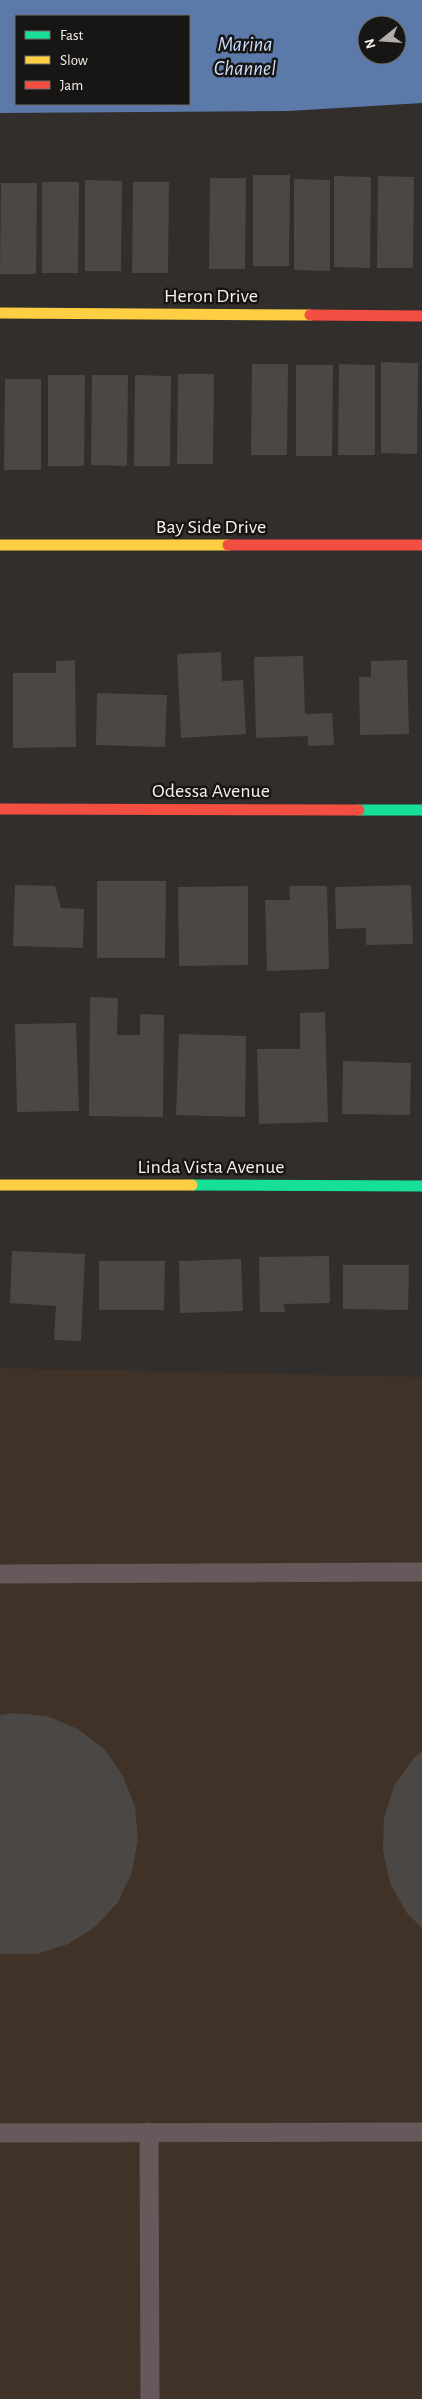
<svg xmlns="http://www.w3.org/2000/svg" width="422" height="2399" font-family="'Alegreya Sans',sans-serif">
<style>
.industrial{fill:#403227}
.water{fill:#5b7aa9;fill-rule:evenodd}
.building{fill:#4a4745}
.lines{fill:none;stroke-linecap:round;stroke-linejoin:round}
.lane{stroke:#67585b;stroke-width:19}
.fast{stroke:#16e098;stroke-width:11}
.slow{stroke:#ffcf43;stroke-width:11}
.jam{stroke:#f24e42;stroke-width:11}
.labels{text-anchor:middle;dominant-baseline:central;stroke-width:5;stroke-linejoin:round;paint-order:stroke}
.street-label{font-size:20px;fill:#f4f1ee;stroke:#181614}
.water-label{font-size:21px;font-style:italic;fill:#cadffe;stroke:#181614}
</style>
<rect width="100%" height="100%" fill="#312e2b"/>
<polygon class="industrial" points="0,1368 422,1377 422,2399 0,2399"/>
<path class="water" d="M0,0H422V103L288,111L0,113ZM16,16H189V104H16ZM367,25H397V55H367Z"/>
<g class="building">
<polygon points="253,175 290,175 289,266 253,266"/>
<polygon points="334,176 371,177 370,268 334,267"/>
<polygon points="378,176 414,177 413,268 377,268"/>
<polygon points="210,178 246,178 245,269 209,269"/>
<polygon points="294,179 330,180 330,271 294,270"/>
<polygon points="85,180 122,181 121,271 85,271"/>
<polygon points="42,182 79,182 78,273 42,273"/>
<polygon points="133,182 169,182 168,273 132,273"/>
<polygon points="1,183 37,183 36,274 0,274"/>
<polygon points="381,362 418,363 417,454 381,453"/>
<polygon points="252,364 288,364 287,455 251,455"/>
<polygon points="339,364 375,365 375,455 338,455"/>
<polygon points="296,365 333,365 332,456 296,456"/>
<polygon points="178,374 214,374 213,464 177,464"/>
<polygon points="48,375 85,375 84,466 48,466"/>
<polygon points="92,375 128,375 127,466 91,465"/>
<polygon points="135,375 171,376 170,466 134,466"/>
<polygon points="5,379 41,379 41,470 4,470"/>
<polygon points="221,652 222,681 243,680 246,734 181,738 177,654"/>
<polygon points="303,656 305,714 332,713 334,745 308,746 308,736 256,738 254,657"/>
<polygon points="75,660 76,747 13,748 13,673 56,673 56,661"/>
<polygon points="407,660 409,734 360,735 359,677 371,677 371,661"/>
<polygon points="97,693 167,695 165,747 96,745"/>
<polygon points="97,881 166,881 165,958 97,958"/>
<polygon points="15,885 55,886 61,908 84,909 83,948 13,946"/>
<polygon points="411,885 413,944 366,945 366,928 336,929 335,887"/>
<polygon points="248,886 248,965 179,966 178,887"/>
<polygon points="289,886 327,886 329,969 267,971 265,900 290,900"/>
<polygon points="90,997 118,998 117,1035 140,1035 140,1014 164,1015 163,1117 89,1116"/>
<polygon points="325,1012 328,1122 259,1124 257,1049 300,1049 300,1013"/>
<polygon points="76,1023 79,1111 17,1112 15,1024"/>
<polygon points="179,1034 246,1036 245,1117 176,1115"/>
<polygon points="343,1061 411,1063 410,1115 342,1114"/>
<polygon points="12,1251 85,1254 81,1341 54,1340 56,1306 10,1303"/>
<polygon points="329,1256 330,1303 284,1304 285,1312 260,1312 259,1257"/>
<polygon points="241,1259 243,1311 180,1313 179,1261"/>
<polygon points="99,1261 165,1261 164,1310 99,1310"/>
<polygon points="343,1265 409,1265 408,1310 343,1309"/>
<polygon points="14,1713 47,1716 78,1729 104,1749 123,1776 135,1807 138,1839 132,1872 118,1902 96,1926 68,1944 37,1954 0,1954 0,1715"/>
<polygon points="422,1751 422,1928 406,1912 390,1883 383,1851 384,1818 394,1786 413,1759"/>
</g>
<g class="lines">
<g class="lane">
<polyline points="0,1574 422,1572"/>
<polyline points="149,2132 150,2399"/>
<polyline points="0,2133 422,2132"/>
</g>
<g class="fast">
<polyline points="359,810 422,810"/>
<polyline points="192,1185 422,1186"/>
</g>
<g class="slow">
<polyline points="0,313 310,315"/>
<polyline points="0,545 228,545"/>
<polyline points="0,1185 192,1185"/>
</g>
<g class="jam">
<polyline points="310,315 422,316"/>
<polyline points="228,545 422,545"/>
<polyline points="0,809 359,810"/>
</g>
</g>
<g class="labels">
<g class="street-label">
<text x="211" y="296">Heron Drive</text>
<text x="211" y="527">Bay Side Drive</text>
<text x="211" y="791">Odessa Avenue</text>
<text x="211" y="1167">Linda Vista Avenue</text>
</g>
<g class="water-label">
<text x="245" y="44">Marina<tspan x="245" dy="24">Channel</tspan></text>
</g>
</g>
<rect x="15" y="15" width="175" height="90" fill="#181614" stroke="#706e6b"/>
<rect x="25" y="31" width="25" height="8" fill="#16e098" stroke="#706e6b"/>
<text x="60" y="40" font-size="15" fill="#f4f1ee">Fast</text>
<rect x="25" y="56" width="25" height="8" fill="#ffcf43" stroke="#706e6b"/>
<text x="60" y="65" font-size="15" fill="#f4f1ee">Slow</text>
<rect x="25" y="81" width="25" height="8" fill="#f24e42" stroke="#706e6b"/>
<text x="60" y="90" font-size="15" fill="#f4f1ee">Jam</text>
<g transform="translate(382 40) rotate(253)"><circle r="24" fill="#181614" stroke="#706e6b"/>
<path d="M0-4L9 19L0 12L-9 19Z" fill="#b0adaa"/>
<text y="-8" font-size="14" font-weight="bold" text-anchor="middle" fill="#f4f1ee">N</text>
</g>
</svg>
